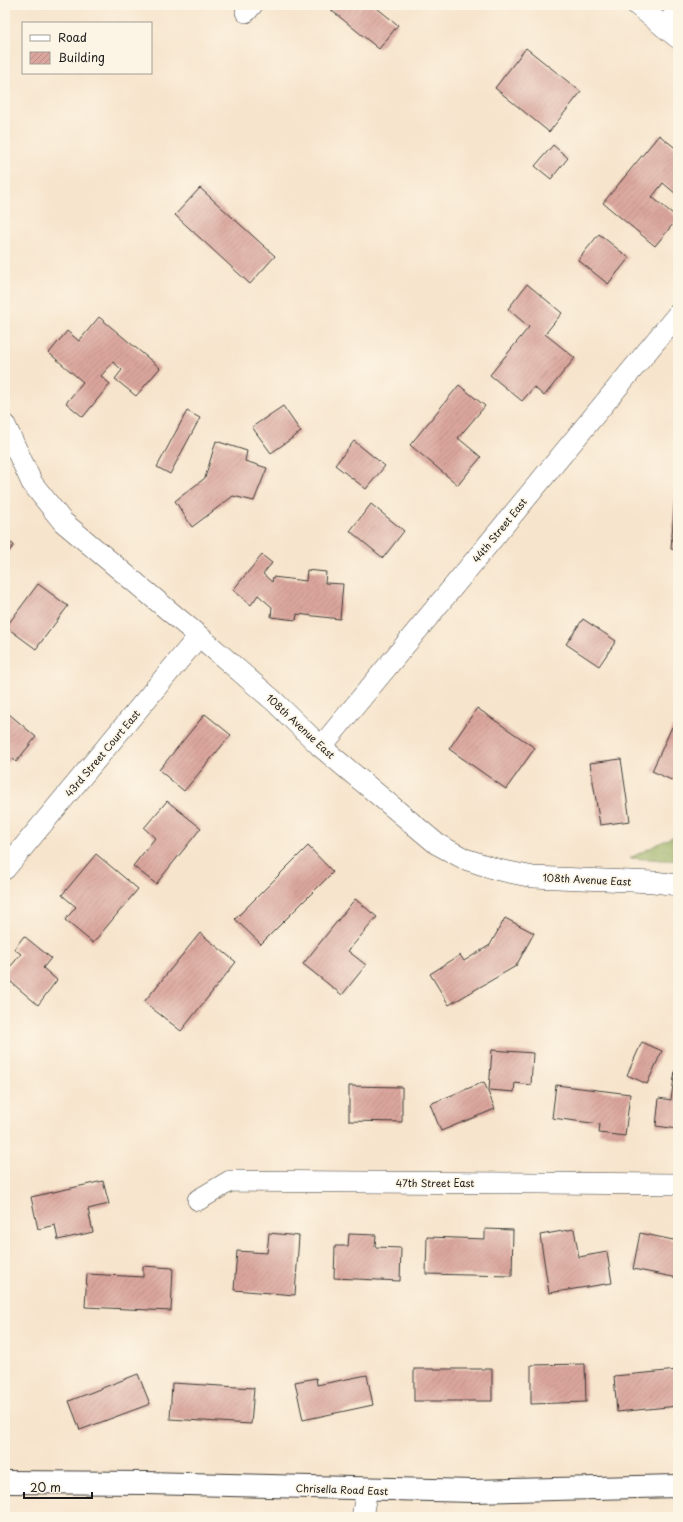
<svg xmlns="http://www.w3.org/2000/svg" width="683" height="1522" font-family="'Playpen Sans',sans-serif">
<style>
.forest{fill:url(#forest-crowns);stroke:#58643c}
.building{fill:url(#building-hatch)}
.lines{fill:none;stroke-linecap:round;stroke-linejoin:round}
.minor-casing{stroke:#3d3a36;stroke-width:22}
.tertiary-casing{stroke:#3d3a36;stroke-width:24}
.minor{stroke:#fff;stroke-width:21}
.tertiary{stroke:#fff;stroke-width:22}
.labels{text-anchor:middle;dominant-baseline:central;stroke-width:3.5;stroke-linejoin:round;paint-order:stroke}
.street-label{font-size:10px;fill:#1c1c1c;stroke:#fcf5e5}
</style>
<defs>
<pattern id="forest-crowns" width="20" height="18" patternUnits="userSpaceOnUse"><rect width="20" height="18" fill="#93ab5c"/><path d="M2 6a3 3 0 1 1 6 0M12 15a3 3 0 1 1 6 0" fill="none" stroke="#778a4b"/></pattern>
<pattern id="building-hatch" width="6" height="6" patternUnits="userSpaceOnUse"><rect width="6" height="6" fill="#daa59c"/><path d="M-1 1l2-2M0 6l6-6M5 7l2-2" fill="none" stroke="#ba8d86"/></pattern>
</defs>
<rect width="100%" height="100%" fill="#fcf5e5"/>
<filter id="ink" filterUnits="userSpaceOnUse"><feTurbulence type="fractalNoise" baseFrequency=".025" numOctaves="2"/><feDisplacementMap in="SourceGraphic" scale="8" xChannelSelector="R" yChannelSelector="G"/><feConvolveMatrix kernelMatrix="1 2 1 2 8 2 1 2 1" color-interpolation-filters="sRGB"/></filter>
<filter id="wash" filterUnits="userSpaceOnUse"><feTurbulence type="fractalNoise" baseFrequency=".012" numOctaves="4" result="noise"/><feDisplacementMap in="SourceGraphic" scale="16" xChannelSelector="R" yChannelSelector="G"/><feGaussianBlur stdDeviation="0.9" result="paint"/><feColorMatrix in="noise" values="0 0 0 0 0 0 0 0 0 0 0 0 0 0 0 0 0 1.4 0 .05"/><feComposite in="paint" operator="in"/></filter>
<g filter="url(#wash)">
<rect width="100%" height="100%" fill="#f7e4cc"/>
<polygon class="forest" points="678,834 678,861 630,858"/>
<g id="blocks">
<g class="building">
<polygon points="325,5 373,5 398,25 379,49"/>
<polygon points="526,48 581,92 549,132 495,88"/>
<polygon points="659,135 678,150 678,192 676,194 663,183 652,197 678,218 655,246 603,203"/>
<polygon points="553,145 568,158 551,179 535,166"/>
<polygon points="200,188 275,256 250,284 175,215"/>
<polygon points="599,234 629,258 608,284 578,260"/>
<polygon points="527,284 562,313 545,334 575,358 544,396 534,387 522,401 490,375 529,327 508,309"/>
<polygon points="99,317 160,368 136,396 115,379 122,370 113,362 101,376 110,384 83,417 66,403 83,382 49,353 67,331 79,341"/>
<polygon points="459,385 485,406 458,438 481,457 458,485 410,445"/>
<polygon points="283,406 301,432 271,453 252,427"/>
<polygon points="187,411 200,418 170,474 157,467"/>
<polygon points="216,441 247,451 245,461 267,468 254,501 233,496 192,527 175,501 205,478"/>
<polygon points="354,441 385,466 366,489 335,465"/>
<polygon points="675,496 678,496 678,550 671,549"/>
<polygon points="371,504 404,531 383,558 350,531"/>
<polygon points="5,539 14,545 5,557"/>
<polygon points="262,555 272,563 263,574 272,582 273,577 306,581 307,570 326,572 325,583 343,584 340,619 297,614 296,620 271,617 272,607 258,595 251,605 233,590"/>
<polygon points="38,584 68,606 36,649 6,627"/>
<polygon points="583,619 616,641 599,666 566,644"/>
<polygon points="477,708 535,748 506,789 449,749"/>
<polygon points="8,713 36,737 16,762 12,758 5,766 5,716"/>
<polygon points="205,714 231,735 184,791 159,770"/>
<polygon points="672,727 678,729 678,783 652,771"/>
<polygon points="621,759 630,821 600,825 590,763"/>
<polygon points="167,801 201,828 156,884 133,866 155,838 144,828"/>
<polygon points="308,846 333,872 261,944 235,919"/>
<polygon points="96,854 138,889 93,943 65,920 76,907 62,895"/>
<polygon points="355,899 377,917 348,951 366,965 342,995 303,964"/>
<polygon points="505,918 534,933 516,966 449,1005 430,974 460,955 464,961 490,945"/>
<polygon points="200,933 236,962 181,1031 144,1002"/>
<polygon points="24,936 51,958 43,968 57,980 38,1005 5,977 5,973 21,954 14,949"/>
<polygon points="642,1042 662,1051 647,1084 627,1075"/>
<polygon points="492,1050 533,1053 531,1085 515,1083 514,1092 489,1090"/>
<polygon points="675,1070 678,1070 678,1129 656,1126 659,1098 671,1100"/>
<polygon points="484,1082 495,1109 441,1131 430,1104"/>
<polygon points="556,1085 630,1094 625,1136 599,1133 600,1124 552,1118"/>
<polygon points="349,1086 402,1087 402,1122 349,1121"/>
<polygon points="103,1181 109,1204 88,1209 93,1232 58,1240 55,1225 38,1229 31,1197"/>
<polygon points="485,1229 513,1230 512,1276 426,1274 427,1237 485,1239"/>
<polygon points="574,1229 579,1257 607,1252 612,1283 549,1293 540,1235"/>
<polygon points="269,1233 299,1236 295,1295 234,1290 237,1251 267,1253"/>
<polygon points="640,1233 678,1241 678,1278 633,1269"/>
<polygon points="349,1234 376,1235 375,1247 401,1248 400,1281 334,1278 335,1246 348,1246"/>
<polygon points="143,1266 173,1268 171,1311 85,1307 87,1274 143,1277"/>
<polygon points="585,1364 586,1402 531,1404 531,1365"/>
<rect x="414" y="1369" width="78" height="32"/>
<polygon points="678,1370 678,1406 617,1412 614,1376"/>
<polygon points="138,1374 150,1404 80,1430 69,1401"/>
<polygon points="367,1375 373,1405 303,1420 295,1382 316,1378 317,1385"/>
<polygon points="172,1383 254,1388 251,1424 170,1419"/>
</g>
</g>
</g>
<g filter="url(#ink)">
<use href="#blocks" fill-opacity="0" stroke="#3d3a36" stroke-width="1"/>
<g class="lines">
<defs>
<g id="minor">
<polyline points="637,5 678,38"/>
<polyline points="246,12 252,5"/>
<polyline points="664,27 678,11"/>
<polyline points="5,425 32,483 63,522 199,636 274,701 321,747 437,844 465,859 499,870 533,877 654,882 678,885"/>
<polyline points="321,747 678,314"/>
<polyline points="5,869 199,636"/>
<polyline points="198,1200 230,1181 678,1184"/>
<polyline points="362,1517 367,1489"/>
</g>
<polyline id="tertiary" points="5,1482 146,1483 473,1491 678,1486"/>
</defs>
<use href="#minor" class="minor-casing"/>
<use href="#tertiary" class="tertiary-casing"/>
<use href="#minor" class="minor"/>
<use href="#tertiary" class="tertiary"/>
</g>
</g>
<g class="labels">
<g class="street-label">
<text transform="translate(499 530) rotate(-51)">44th Street East</text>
<text transform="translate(301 726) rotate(43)">108th Avenue East</text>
<text transform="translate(102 753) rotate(-50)">43rd Street Court East</text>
<text transform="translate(587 879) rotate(3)">108th Avenue East</text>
<text x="435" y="1182">47th Street East</text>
<text transform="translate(342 1489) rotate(2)">Chrisella Road East</text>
</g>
</g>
<rect width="683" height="1522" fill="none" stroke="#fcf5e5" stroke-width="20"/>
<rect x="22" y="22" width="130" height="52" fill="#fcf5e5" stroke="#a29e95"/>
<rect x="30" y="35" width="20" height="6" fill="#ffffff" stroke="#a29e95"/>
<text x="58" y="42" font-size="12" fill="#1c1c1c">Road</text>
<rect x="30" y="52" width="20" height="12" fill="url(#building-hatch)" stroke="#a29e95"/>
<text x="58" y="62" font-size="12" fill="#1c1c1c">Building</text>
<path d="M24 1492v6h68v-6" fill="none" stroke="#1c1c1c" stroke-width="2"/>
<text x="30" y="1492" font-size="12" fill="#1c1c1c" stroke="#fcf5e5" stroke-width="3" paint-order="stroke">20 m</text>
</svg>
